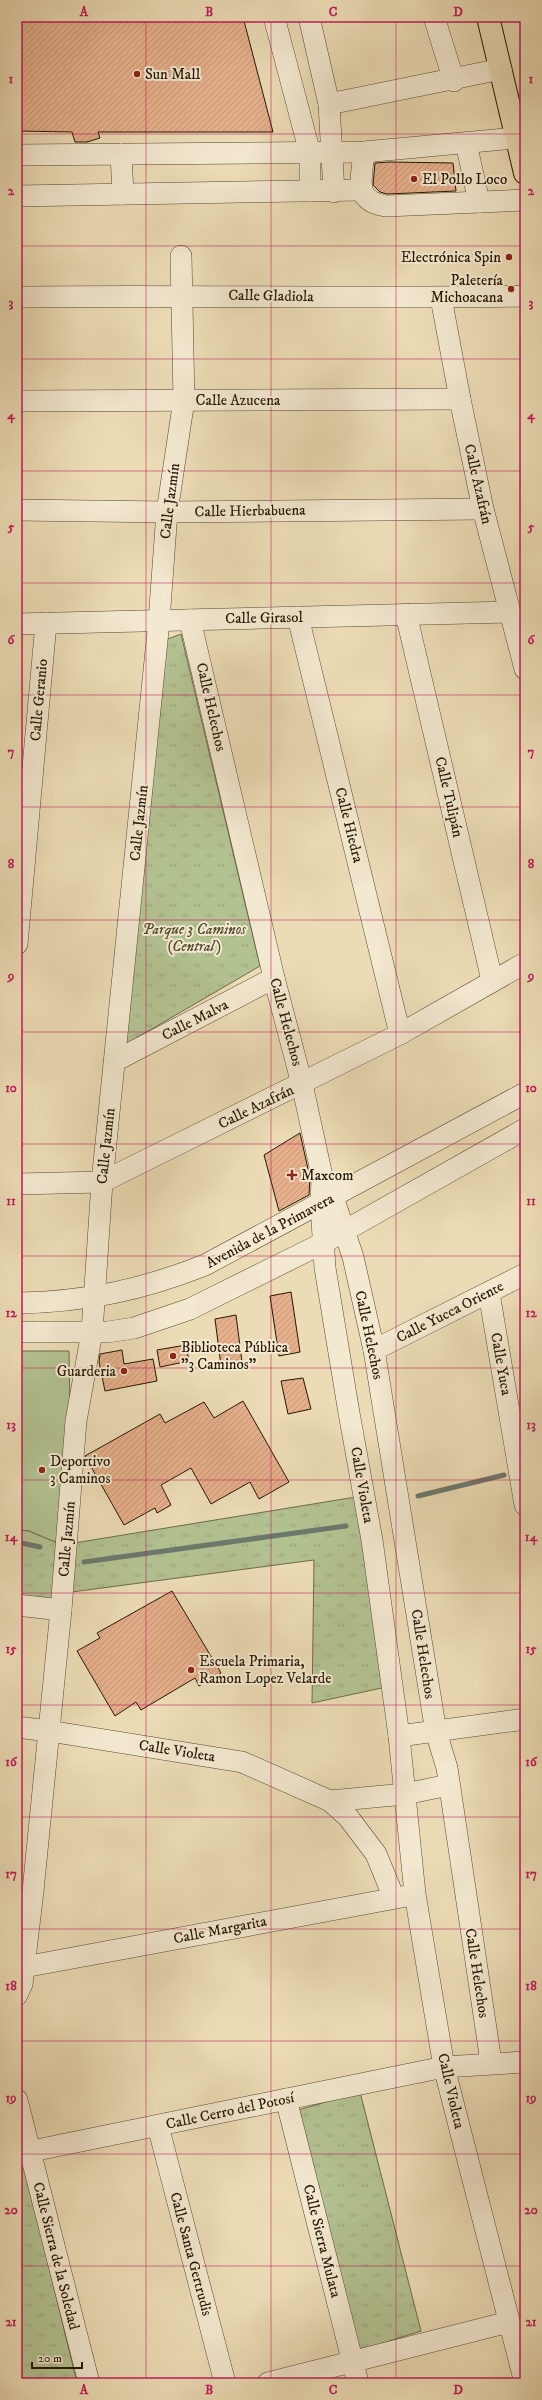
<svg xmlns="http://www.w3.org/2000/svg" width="542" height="2400" font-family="'IM FELL DW Pica',serif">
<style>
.green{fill:#b3c291;stroke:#6c6c4a}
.park{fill:url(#park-tufts);stroke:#6c6c4a}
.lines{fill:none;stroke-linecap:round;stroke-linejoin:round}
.stream{stroke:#6b796c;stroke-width:5}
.building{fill:url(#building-hatch);stroke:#251603}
.minor-casing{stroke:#574830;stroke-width:22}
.major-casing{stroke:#251603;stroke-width:24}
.minor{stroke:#f3e8d0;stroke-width:21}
.major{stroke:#ecdcb6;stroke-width:22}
.grid{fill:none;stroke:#c2185b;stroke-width:1;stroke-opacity:0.55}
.poi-dot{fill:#8f2418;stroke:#f3e8d0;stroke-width:1.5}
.labels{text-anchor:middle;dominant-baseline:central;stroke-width:4;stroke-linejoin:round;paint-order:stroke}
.poi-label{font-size:15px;fill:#251603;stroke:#f3e8d0;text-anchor:start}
.street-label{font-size:15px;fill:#251603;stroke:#f3e8d0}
.park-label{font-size:15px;font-style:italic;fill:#504a2e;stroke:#f3e8d0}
.neatline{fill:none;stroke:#c2185b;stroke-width:1.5}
.grid-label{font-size:13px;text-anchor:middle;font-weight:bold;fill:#c2185b}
</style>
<defs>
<pattern id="park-tufts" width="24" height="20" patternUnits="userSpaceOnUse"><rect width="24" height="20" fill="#b3c291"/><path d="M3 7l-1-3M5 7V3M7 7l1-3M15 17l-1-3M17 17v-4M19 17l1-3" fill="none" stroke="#9aa67b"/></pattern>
<pattern id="building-hatch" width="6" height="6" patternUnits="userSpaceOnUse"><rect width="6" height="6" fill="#e6b08c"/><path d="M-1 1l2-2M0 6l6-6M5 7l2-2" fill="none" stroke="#c59777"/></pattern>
</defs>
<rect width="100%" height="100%" fill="#ecdcb6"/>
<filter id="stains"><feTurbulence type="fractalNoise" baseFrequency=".005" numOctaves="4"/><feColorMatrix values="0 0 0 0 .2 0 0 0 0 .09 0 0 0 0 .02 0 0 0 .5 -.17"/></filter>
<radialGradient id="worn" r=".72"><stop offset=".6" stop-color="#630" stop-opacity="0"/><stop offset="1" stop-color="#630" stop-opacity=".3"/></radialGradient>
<polygon class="green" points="17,1351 69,1351 70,1411 62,1545 29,1531 17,1530"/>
<g class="park">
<polygon points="181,634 260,966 126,1044 165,640"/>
<polygon points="356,1497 391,1686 312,1703 314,1560 64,1593 52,1603 17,1598 17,1530 29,1531 62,1545"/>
<polygon points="360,2092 421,2331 358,2351 298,2110"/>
<polygon points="24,2164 77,2383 17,2383 17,2166"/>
</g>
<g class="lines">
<g class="stream">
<polyline points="418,1496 504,1475"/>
<polyline points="17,1542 40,1547"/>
<polyline points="84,1562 346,1526"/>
</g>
</g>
<g class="building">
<polygon points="17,17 243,17 273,132 98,132 100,138 87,142 75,142 72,132 17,131"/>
<polygon points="390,162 453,163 456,191 387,194 380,192 373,185 375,163"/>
<polygon points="300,1133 310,1178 309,1195 279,1211 264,1155"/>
<polygon points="291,1292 300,1352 279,1356 270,1296"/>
<polygon points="236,1315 242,1362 221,1366 215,1319"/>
<polygon points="186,1345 189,1361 160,1367 157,1350"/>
<polygon points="122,1350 124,1364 153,1359 157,1381 105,1391 99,1362 100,1354"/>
<polygon points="303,1378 311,1409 288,1414 281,1381"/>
<polygon points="243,1401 289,1482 259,1499 250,1482 211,1504 191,1468 161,1485 171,1505 157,1513 155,1508 124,1525 85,1456 160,1414 165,1423 204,1402 214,1418"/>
<polygon points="172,1591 221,1673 199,1686 195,1678 141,1710 136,1702 115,1716 77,1651 100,1638 97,1633"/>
</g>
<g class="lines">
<defs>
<g id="minor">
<polyline points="274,17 310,153 310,191"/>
<polyline points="309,17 329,104 334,192"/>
<polyline points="434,17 454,81"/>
<polyline points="329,104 501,69"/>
<polyline points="466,143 479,202"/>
<path d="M364,152C362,178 352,201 386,206L525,200"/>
<polyline points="121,154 123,194"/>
<polyline points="17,155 364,152 516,138"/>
<polyline points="17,196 361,190"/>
<path d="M17,297C186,295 356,299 525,296"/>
<polyline points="441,298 460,399 483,509 525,669"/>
<polyline points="17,401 460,399"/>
<polyline points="17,510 167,512 483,509"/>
<polyline points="406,614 492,980"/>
<polyline points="298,617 400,1034"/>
<polyline points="190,620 274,978 302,1084 322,1176 333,1197 353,1257 374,1350 436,1732 447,1768 491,2062"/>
<polyline points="17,624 510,612"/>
<polyline points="17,944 46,623"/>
<polyline points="115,1061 274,978"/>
<polyline points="322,1179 321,1204 325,1268 349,1413 372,1540 399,1736 415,1894 444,2067 525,2383"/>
<polyline points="17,1184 102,1182 400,1034 525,963"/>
<polyline points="489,1293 525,1505"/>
<path d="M17,1303C85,1302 142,1290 205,1265L525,1093"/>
<polyline points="17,1332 108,1332 134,1328 190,1309 323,1243 525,1129"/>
<polyline points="374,1350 525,1274"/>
<polyline points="17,1605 61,1610"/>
<polyline points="17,1727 49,1731 242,1762 330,1801 348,1817 376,1854 394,1898"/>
<polyline points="399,1736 525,1719"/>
<polyline points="330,1801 405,1794 449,1785"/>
<polyline points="24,1967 407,1896"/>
<polyline points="17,1995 22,1984 33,1891 61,1610 76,1421 92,1332 102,1182 159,621 167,512 184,400 181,256"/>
<polyline points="286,2099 358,2383"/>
<polyline points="17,2100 89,2383"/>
<polyline points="158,2126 225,2383"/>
<polyline points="17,2154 444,2067 525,2062"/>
<polyline points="268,2383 509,2322"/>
</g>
<polyline id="major" points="488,17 525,173"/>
</defs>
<use href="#minor" class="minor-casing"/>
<use href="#major" class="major-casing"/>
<use href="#minor" class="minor"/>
<use href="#major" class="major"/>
</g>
<path class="grid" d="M146,17V2383M271,17V2383M396,17V2383M17,134H525M17,246H525M17,359H525M17,471H525M17,583H525M17,695H525M17,807H525M17,920H525M17,1032H525M17,1144H525M17,1256H525M17,1368H525M17,1480H525M17,1593H525M17,1705H525M17,1817H525M17,1929H525M17,2041H525M17,2154H525M17,2266H525"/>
<g class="poi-dot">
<circle cx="137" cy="74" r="4"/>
<circle cx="414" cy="179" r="4"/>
<circle cx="509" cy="257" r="4"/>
<circle cx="511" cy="289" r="4"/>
<path d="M290 1169h4v4h4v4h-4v4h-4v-4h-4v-4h4z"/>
<circle cx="173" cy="1356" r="4"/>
<circle cx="124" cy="1371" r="4"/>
<circle cx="42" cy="1470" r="4"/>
<circle cx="191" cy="1670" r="4"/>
</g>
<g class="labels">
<g class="poi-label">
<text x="145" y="74">Sun Mall</text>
<text x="422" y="179">El Pollo Loco</text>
<text x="501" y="257" text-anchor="end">Electrónica Spin</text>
<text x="503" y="280" text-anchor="end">Paletería<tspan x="503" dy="17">Michoacana</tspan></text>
<text x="301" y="1175">Maxcom</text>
<text x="181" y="1347">Biblioteca Pública<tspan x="181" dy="17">"3 Caminos"</tspan></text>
<text x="116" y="1371" text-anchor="end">Guarderia</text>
<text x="50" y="1461">Deportivo<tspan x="50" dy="17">3 Caminos</tspan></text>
<text x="199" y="1661">Escuela Primaria,<tspan x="199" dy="17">Ramon Lopez Velarde</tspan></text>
</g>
<g class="street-label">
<text transform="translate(271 296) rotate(1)">Calle Gladiola</text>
<text x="238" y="400">Calle Azucena</text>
<text transform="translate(478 484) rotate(77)">Calle Azafrán</text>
<text transform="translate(170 501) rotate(-83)">Calle Jazmín</text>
<text transform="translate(250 511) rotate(-1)">Calle Hierbabuena</text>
<text transform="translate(264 618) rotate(-1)">Calle Girasol</text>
<text transform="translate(39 700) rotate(-85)">Calle Geranio</text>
<text transform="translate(211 707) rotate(77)">Calle Helechos</text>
<text transform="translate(449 797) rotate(77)">Calle Tulipán</text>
<text transform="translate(139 823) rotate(-84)">Calle Jazmín</text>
<text transform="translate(349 825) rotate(76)">Calle Hiedra</text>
<text transform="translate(195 1020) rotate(-27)">Calle Malva</text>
<text transform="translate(286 1022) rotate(75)">Calle Helechos</text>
<text transform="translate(256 1107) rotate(-26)">Calle Azafrán</text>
<text transform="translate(106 1146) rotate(-84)">Calle Jazmín</text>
<text transform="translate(270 1231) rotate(-28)">Avenida de la Primavera</text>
<text transform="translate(450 1312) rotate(-27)">Calle Yucca Oriente</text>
<text transform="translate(369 1335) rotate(78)">Calle Helechos</text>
<text transform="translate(501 1364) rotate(80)">Calle Yuca</text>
<text transform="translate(362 1485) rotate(80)">Calle Violeta</text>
<text transform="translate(67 1539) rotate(-85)">Calle Jazmín</text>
<text transform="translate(423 1654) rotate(81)">Calle Helechos</text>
<text transform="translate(177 1751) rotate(9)">Calle Violeta</text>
<text transform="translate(220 1930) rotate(-11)">Calle Margarita</text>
<text transform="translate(477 1973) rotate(81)">Calle Helechos</text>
<text transform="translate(451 2091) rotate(77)">Calle Violeta</text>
<text transform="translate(230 2111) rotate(-12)">Calle Cerro del Potosí</text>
<text transform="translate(322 2241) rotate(76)">Calle Sierra Mulata</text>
<text transform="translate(191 2254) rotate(75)">Calle Santa Gertrudis</text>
<text transform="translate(56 2256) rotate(76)">Calle Sierra de la Soledad</text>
</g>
<g class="park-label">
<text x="194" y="929">Parque 3 Caminos<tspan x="194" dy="17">(Central)</tspan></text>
</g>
</g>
<rect width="542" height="2400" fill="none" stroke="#ecdcb6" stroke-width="44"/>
<path d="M32 2362v6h50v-6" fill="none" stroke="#251603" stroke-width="2"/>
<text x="38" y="2362" font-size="12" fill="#251603" stroke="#f3e8d0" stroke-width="3" paint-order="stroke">20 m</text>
<rect x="22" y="22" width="498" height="2356" class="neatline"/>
<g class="grid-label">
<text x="84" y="16">A</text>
<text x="209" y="16">B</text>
<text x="333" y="16">C</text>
<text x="458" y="16">D</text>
<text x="11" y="83">1</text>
<text x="531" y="83">1</text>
<text x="11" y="195">2</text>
<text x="531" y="195">2</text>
<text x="11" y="307">3</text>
<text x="531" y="307">3</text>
<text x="11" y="419">4</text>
<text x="531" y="419">4</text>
<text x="11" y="531">5</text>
<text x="531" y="531">5</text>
<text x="11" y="644">6</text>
<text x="531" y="644">6</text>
<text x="11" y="756">7</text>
<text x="531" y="756">7</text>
<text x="11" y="868">8</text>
<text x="531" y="868">8</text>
<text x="11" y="980">9</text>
<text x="531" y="980">9</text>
<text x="11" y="1092">10</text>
<text x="531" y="1092">10</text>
<text x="11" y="1205">11</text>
<text x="531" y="1205">11</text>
<text x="11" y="1317">12</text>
<text x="531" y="1317">12</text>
<text x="11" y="1429">13</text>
<text x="531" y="1429">13</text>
<text x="11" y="1541">14</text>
<text x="531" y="1541">14</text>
<text x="11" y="1653">15</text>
<text x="531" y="1653">15</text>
<text x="11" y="1766">16</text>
<text x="531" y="1766">16</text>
<text x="11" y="1878">17</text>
<text x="531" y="1878">17</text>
<text x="11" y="1990">18</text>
<text x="531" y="1990">18</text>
<text x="11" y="2102">19</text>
<text x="531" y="2102">19</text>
<text x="11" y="2214">20</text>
<text x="531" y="2214">20</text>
<text x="11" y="2326">21</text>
<text x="531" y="2326">21</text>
<text x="84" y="2394">A</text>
<text x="209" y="2394">B</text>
<text x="333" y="2394">C</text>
<text x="458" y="2394">D</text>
</g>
<rect width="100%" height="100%" filter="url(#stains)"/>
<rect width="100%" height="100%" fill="url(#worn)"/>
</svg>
